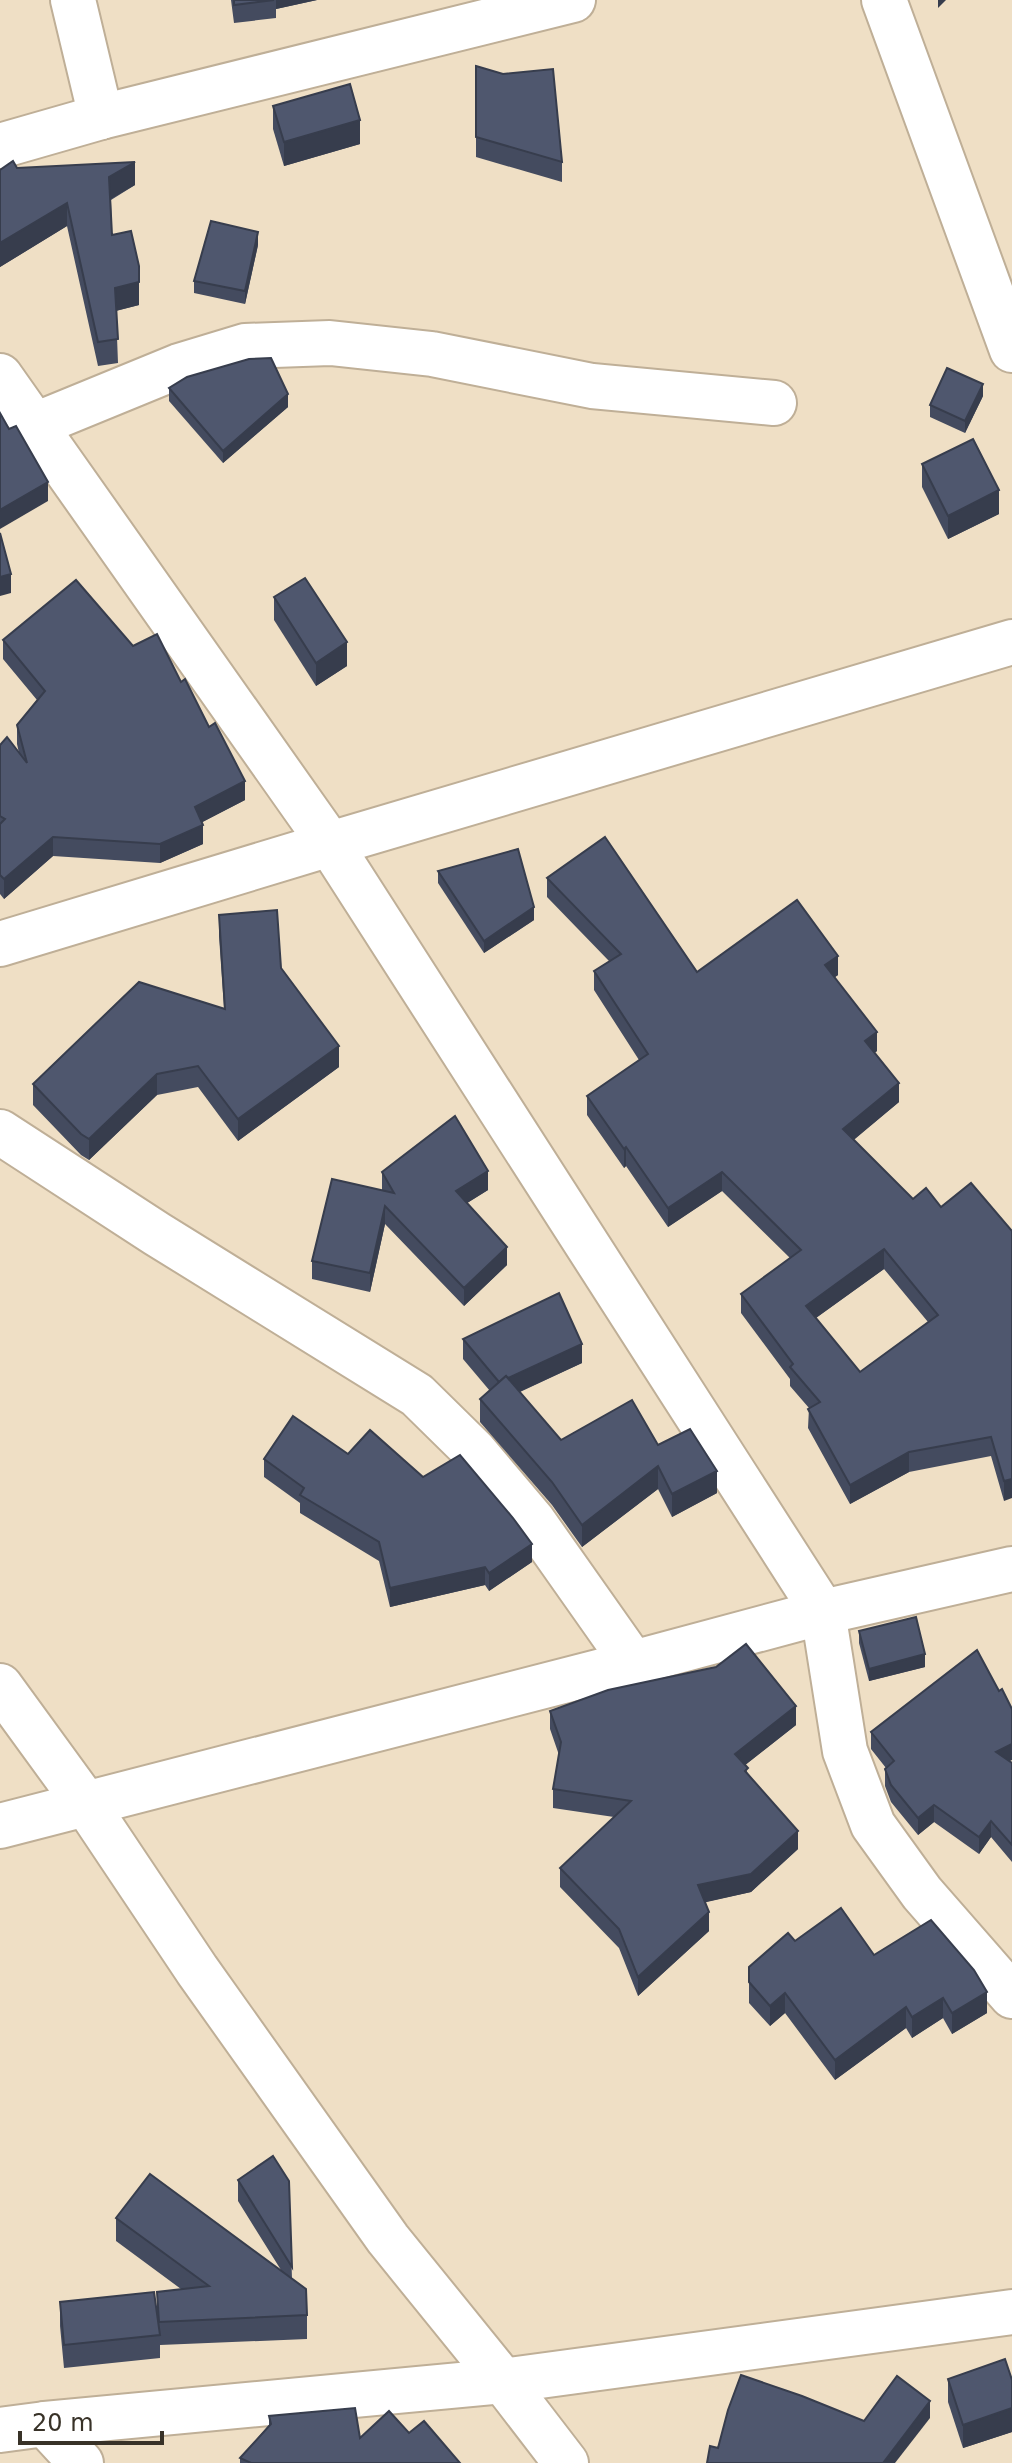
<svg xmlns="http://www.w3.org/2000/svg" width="1012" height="2463" font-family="'DejaVu Sans',sans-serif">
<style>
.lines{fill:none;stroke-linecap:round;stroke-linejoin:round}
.minor-casing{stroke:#bfaf97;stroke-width:48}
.minor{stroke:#fff;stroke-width:44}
.wall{fill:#444b5f;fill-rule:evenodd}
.shaded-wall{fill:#373d4d}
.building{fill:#4f576e;stroke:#373d4d;stroke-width:2;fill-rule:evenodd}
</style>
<rect width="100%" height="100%" fill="#efdfc5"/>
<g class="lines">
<defs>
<g id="minor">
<polyline points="73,0 101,117"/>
<polyline points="884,0 1012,350"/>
<polyline points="0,146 101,117 573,0"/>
<polyline points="0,376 330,844 823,1612 845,1751 873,1825 922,1893 1012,1996"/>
<polyline points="35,425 179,366 245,346 330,343 432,354 592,386 774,403"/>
<polyline points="0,944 330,844 1012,642"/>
<polyline points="0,1132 157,1234 417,1395 474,1451 533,1521 633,1663"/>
<polyline points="0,1686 86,1804 197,1970 388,2239 503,2381 566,2463"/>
<polyline points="0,1826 633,1663 823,1612 1012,1569"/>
<polyline points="45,2424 81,2463"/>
<polyline points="0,2430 45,2424 503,2381 1012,2312"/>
</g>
</defs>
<use href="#minor" class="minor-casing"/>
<use href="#minor" class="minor"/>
</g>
<g class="wall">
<polygon points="231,0 317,0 276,9 276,18 234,23"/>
<polygon points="476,66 562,162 562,182 476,157"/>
<polygon points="273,106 360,144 284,166 273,129"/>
<polygon points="17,168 135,185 111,200 112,235 139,305 116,311 118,363 98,366 67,226 0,267 0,170"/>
<polygon points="258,245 245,304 194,293 194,281"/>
<polygon points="169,388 288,407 223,463 169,401"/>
<polygon points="983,396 965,433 930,417 930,405"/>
<polygon points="922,464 999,514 948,539 922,487"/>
<polygon points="274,597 347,666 316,686 274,620"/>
<polygon points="3,640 133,646 181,682 245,800 202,822 203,844 160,863 53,856 4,899 0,894 0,745 19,753 17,744 17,725 37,700 3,659"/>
<polygon points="438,871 534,920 484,953 438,883"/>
<path d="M547,878L697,972L838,975L835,977L877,1051L874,1053L899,1102L853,1140L913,1199L941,1207L1012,1231L1004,1501L991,1456L909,1472L850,1504L808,1428L809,1408L790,1386V1379L741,1313V1294L790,1258L722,1191L668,1227L626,1166L624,1168L587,1115V1096L639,1060L594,990V971L609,961L547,897ZM884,1269L928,1322L860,1372L816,1318Z"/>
<polygon points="219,915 281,968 339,1067 238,1141 198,1087 157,1095 89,1160 81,1155 33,1105 33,1084 224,1008 219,936"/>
<polygon points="382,1172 488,1190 467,1203 507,1265 464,1306 385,1224 370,1292 312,1279 312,1261 382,1190"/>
<polygon points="463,1339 582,1363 520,1392 561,1440 658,1445 717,1493 672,1517 658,1489 582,1547 552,1505 480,1422 480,1399 490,1391 463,1359"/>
<polygon points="348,1454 423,1477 532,1562 489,1591 485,1585 390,1607 379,1561 300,1513 300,1503 264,1477 264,1459"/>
<polygon points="859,1631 925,1667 869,1681 859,1643"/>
<polygon points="550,1711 796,1725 745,1765 748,1775 798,1849 751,1892 705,1902 709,1931 638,1996 619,1948 560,1887 560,1868 614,1817 553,1808 553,1789 559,1755 550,1729"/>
<polygon points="871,1732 1010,1762 1012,1763 1012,1862 991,1837 979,1854 934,1822 918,1835 891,1802 885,1786 885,1769 886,1768 871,1749"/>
<polygon points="795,1941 874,1955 987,2013 952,2034 943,2018 912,2038 906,2028 835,2080 785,2013 770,2026 749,2003 749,1967"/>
<polygon points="238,2180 289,2181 292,2279 307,2315 307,2339 160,2345 160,2358 64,2368 60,2326 60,2302 157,2313 157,2292 181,2289 116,2241 116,2218 281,2270 238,2201"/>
<polygon points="948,2379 1012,2380 1012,2432 963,2448 948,2402"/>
<polygon points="269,2416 360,2438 409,2433 460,2463 240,2463 240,2458 269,2425"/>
</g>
<g class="shaded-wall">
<polygon points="276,0 317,0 276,9"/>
<polygon points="938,0 946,0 938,8"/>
<polygon points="360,120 360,144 284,166 284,142"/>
<polygon points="135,162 135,185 109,200 109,177"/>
<polygon points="67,203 67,226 0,267 0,243"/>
<polygon points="258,232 258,245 245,304 245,291"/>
<polygon points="139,282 139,305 115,311 115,288"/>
<polygon points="983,384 983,396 965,433 965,421"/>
<polygon points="288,394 288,407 223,463 223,451"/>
<polygon points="48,482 48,501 0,529 0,510"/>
<polygon points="999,490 999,514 948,539 948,516"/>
<polygon points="11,574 11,593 0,596 0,577"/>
<polygon points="347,642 347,666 316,686 316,663"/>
<polygon points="245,781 245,800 195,826 195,807"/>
<polygon points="203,825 203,844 160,863 160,844"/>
<polygon points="53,837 53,856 4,899 4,879"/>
<polygon points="534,907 534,920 484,953 484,941"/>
<polygon points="838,956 838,975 825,984 825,965"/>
<polygon points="877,1032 877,1051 865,1060 865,1041"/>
<polygon points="339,1046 339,1067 238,1141 238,1119"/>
<polygon points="157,1074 157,1095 89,1160 89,1139"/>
<polygon points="899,1083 899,1102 843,1149 843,1129"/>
<polygon points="626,1147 626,1166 624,1168 624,1149"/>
<polygon points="488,1171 488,1190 456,1210 456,1191"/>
<polygon points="722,1172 722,1191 668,1227 668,1208"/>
<polygon points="385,1206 385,1224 370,1292 370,1273"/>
<polygon points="507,1247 507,1265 464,1306 464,1288"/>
<polygon points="884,1249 884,1269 806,1325 806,1306"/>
<polygon points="582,1344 582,1363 499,1401 499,1382"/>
<polygon points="909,1452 909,1472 850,1504 850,1485"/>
<polygon points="658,1466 658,1489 582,1547 582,1525"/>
<polygon points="717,1471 717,1493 672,1517 672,1494"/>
<polygon points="1012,1479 1012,1498 1004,1501 1004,1481"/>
<polygon points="532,1544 532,1562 489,1591 489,1573"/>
<polygon points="485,1567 485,1585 390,1607 390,1588"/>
<polygon points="925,1654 925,1667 869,1681 869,1669"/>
<polygon points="796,1706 796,1725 735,1773 735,1754"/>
<polygon points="1012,1744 1012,1760 996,1768 996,1752"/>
<polygon points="934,1805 934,1822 918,1835 918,1818"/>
<polygon points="991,1821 991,1837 979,1854 979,1837"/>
<polygon points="798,1831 798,1849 751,1892 698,1904 698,1885"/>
<polygon points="709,1912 709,1931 638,1996 638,1977"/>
<polygon points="987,1992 987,2013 952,2034 952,2013"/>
<polygon points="785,1993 785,2013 770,2026 770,2006"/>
<polygon points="943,1998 943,2018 912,2038 912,2017"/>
<polygon points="906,2007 906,2028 835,2080 835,2060"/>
<polygon points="930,2401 930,2418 895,2463 883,2463"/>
<polygon points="1012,2408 1012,2432 963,2448 963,2425"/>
</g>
<g class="building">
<polygon points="234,0 274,0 234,5"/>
<polygon points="476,66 503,74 553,69 562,162 476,137"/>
<polygon points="350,84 360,120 284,142 273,106"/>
<polygon points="13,161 17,168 135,162 109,177 112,235 131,231 139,266 139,282 115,288 118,339 98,342 67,203 0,243 0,170"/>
<polygon points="211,221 258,232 245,291 194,281"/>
<polygon points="271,358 288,394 223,451 169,388 187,377 249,359"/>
<polygon points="947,368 983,384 965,421 930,405"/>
<polygon points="0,413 9,429 16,426 48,482 0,510"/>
<polygon points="973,439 999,490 948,516 922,464"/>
<polygon points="0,533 11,574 0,577"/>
<polygon points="305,578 347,642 316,663 274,597"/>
<polygon points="76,580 133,646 157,634 181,682 185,679 209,727 215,723 245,781 195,807 203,825 160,844 53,837 4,879 0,875 0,824 5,819 0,816 0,745 7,737 27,763 17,725 45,691 3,640"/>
<path d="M605,837L697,972L797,900L838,956L825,965L877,1032L865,1041L899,1083L843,1129L913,1199L926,1188L941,1207L971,1183L1012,1231V1479L1004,1481L991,1437L909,1452L850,1485L808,1409L820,1402L790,1367L793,1364L741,1294L801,1250L722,1172L668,1208L626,1147L624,1149L587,1096L648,1054L594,971L621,954L547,878ZM884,1249L938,1315L860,1372L806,1306Z"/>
<polygon points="518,849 534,907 484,941 438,871"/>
<polygon points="277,910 281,968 339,1046 238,1119 198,1066 157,1074 89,1139 81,1134 33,1084 139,982 225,1009 219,915"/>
<polygon points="455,1116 488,1171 456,1191 507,1247 464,1288 385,1206 370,1273 312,1261 332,1179 394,1193 382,1172"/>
<polygon points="559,1293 582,1344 508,1378 506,1376 499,1382 463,1339"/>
<polygon points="506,1376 561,1440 632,1400 658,1445 690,1429 717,1471 672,1494 658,1466 582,1525 552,1482 480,1399"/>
<polygon points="293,1416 348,1454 370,1430 423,1477 460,1455 513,1518 532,1544 489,1573 485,1567 390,1588 379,1542 300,1495 304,1488 264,1459"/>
<polygon points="916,1617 925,1654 869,1669 859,1631"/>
<polygon points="746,1644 796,1706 735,1754 748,1768 745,1771 798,1831 751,1874 698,1885 709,1912 638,1977 619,1929 560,1868 631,1801 553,1789 561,1742 550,1711 608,1690 716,1667"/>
<polygon points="977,1650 999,1691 1002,1689 1012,1709 1012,1744 996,1752 1012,1763 1012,1845 991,1821 979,1837 934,1805 918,1818 891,1785 885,1769 894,1761 871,1732"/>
<polygon points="841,1908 874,1955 931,1920 974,1970 987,1992 952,2013 943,1998 912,2017 906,2007 835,2060 785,1993 770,2006 749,1982 749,1967 788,1933 795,1941"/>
<polygon points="273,2156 289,2181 292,2267 238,2180"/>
<polygon points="150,2174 306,2289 307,2315 159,2322 157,2292 209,2286 116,2218"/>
<polygon points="154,2292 160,2335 64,2345 60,2302"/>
<polygon points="1005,2359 1012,2380 1012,2408 963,2425 948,2379"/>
<polygon points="741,2375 802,2396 864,2421 897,2376 930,2401 883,2463 707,2463 710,2446 718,2448 728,2410"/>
<polygon points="355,2408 360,2438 389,2411 409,2433 424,2421 460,2463 251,2463 240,2458 271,2424 269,2416"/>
</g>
<path d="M20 2431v12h142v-12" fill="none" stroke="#383228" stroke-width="4"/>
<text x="32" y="2431" font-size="24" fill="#383228" stroke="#ffffff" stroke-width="6" paint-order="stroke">20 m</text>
</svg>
